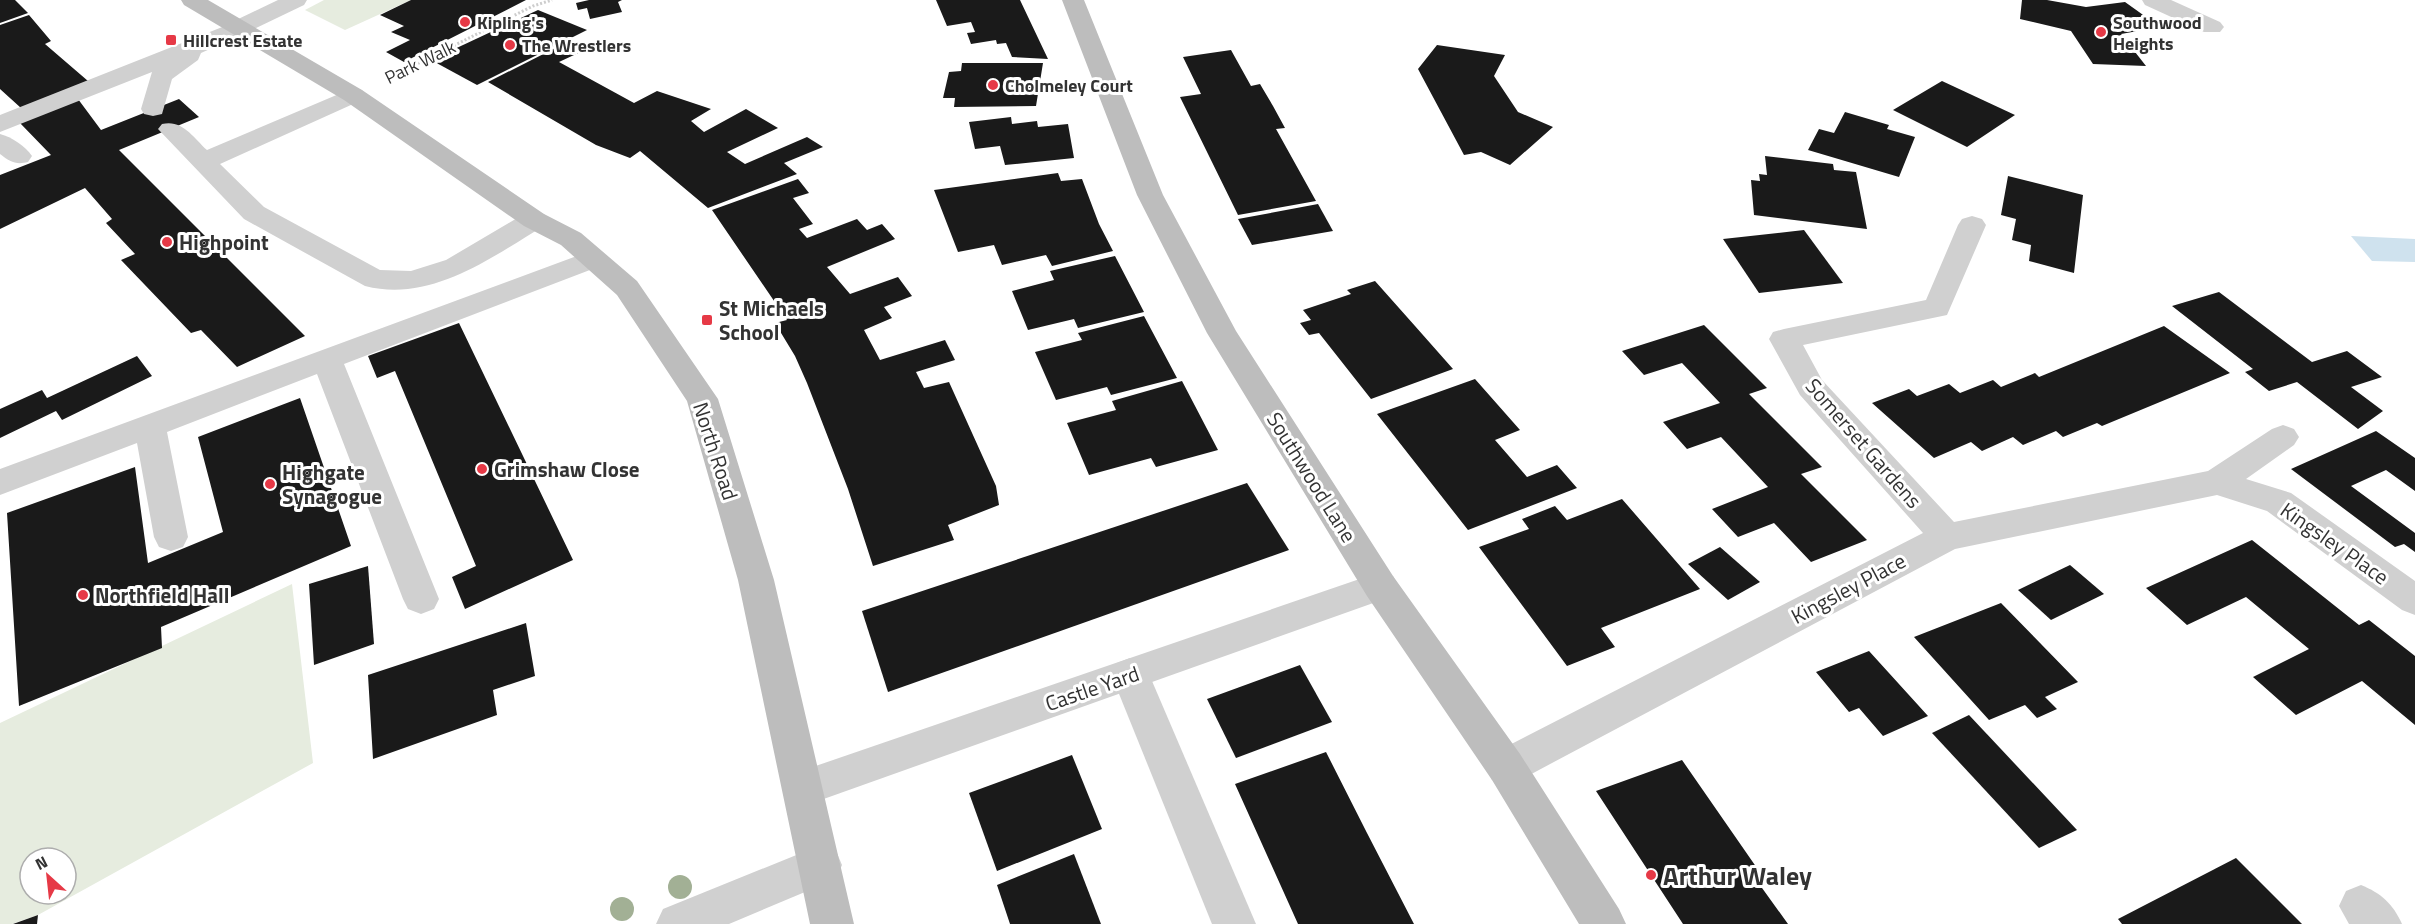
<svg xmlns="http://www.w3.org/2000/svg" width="2415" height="924" font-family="'Titillium Web',sans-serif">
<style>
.green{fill:#e6ecdf;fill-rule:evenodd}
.water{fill:#cfe2ee}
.building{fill:#1a1a1a}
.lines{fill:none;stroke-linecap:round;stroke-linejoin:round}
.path{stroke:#cdcdcd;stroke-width:3;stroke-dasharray:2 2;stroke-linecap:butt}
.lane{fill:#d0d0d0;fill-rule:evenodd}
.street{fill:#d0d0d0;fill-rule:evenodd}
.secondary{fill:#bdbdbd;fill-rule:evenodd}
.tree{fill:#a2b095}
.poi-dot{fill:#e63946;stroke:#fff;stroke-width:2}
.labels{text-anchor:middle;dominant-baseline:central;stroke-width:6;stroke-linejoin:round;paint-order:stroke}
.far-poi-label{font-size:18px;font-weight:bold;fill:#333;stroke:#fff;text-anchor:start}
.far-street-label{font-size:18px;fill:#333;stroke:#fff}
.poi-label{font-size:21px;font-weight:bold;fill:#333;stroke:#fff;text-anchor:start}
.street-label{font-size:21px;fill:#333;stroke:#fff}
.near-poi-label{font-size:26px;font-weight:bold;fill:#333;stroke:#fff;text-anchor:start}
</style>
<rect width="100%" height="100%" fill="#fff"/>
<g class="green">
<polygon points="324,0 411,0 345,30 305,10"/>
<path d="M292,584L313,763L38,915L12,924H0V723ZM30,858H66V894H30Z"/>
</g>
<polygon class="water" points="2351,236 2415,239 2415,262 2372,261"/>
<g class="building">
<polygon points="0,0 15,0 28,13 0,23"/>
<polygon points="411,0 526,0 404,62 386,52 410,40 391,32 404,26 380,15"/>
<polygon points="589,0 622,0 618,2 622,12 590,19 587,8 578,10 576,3"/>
<polygon points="936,0 1020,0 1048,59 1012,57 1006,43 997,44 996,40 971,44 967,33 975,32 971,22 947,26"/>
<polygon points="2022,0 2047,0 2086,7 2125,2 2160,27 2121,34 2146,66 2093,64 2071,31 2020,19"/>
<polygon points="538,10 587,30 477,85 431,60"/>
<polygon points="29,15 51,41 45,44 88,81 21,108 0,89 0,25"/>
<polygon points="571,40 589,48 559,62 634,103 657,91 711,109 691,121 704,132 746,109 778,128 727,152 745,164 807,137 823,147 784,163 797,174 708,208 640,151 630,158 596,145 488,82"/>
<polygon points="1437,45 1505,55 1494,76 1518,112 1553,127 1510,165 1481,152 1464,155 1418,69"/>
<polygon points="1231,50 1251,86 1260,84 1273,106 1285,128 1276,129 1316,201 1238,215 1180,97 1201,94 1183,57"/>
<polygon points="962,63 1043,63 1036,106 954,107 955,98 943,98 949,72 961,71"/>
<polygon points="1942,81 2015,115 1967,147 1893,110"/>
<polygon points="78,99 101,130 179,99 199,117 119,150 305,336 237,367 201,330 191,333 121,260 135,254 106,223 112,219 85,188 0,229 0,175 51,155 19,122"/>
<polygon points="1845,112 1889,125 1887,129 1915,137 1899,177 1808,150 1819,129 1834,133"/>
<polygon points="1011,117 1012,124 1037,121 1038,127 1068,124 1074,158 1005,165 1000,146 975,149 969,122"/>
<polygon points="1765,156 1833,164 1834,170 1856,172 1867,229 1754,215 1751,180 1760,181 1759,174 1767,175"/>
<polygon points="1058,173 1061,181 1082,179 1099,224 1113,251 1052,266 1046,255 1002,265 994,245 958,252 934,190"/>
<polygon points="2008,176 2083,195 2074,273 2029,261 2031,245 2012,240 2016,219 2001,215"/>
<polygon points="798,179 809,193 793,198 813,224 799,229 807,238 857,219 867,230 882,224 895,239 827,267 850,294 898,277 912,296 884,307 892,318 864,330 880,360 945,340 955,360 916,372 924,388 949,382 996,486 999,505 948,525 954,540 873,566 848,489 807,383 795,356 775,323 787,320 712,210"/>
<polygon points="1318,204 1333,231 1252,245 1238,219"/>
<polygon points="1804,230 1843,283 1759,293 1723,239"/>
<polygon points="1115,256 1144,312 1078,328 1074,319 1028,330 1012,291 1054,280 1050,271"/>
<polygon points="1375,281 1415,326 1453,369 1371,399 1319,333 1309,335 1300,323 1311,320 1303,310 1351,294 1347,290"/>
<polygon points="2219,292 2312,362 2347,351 2382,377 2351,387 2383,411 2358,429 2297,382 2269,391 2245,372 2253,369 2172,306"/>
<polygon points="1144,316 1177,378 1111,395 1107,387 1056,400 1035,352 1082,340 1078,333"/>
<polygon points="459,323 573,560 465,609 452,577 476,566 395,371 377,378 368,356"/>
<polygon points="1704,325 1767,388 1749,394 1822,467 1801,474 1867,540 1811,562 1774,523 1738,537 1712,509 1768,487 1721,437 1687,449 1663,422 1720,403 1682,363 1644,375 1622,351"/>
<polygon points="2164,326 2230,373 2102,426 2097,423 2063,437 2056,431 2023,445 2013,437 1982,451 1971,442 1934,458 1872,403 1909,389 1917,396 1949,384 1960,393 1993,380 2001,387 2035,373 2039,377"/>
<polygon points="137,356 152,376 62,420 56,411 0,438 0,409 42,390 47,398"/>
<polygon points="1475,379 1520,430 1495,440 1527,477 1557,465 1577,488 1468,530 1377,414"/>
<polygon points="1182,381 1218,450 1156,467 1151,458 1089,475 1067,423 1116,410 1112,401"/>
<polygon points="300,398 351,546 161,627 162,648 19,706 7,513 135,467 148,563 223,532 198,437"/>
<polygon points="2376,431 2415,458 2415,491 2386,470 2351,486 2415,533 2415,552 2404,544 2395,547 2291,469"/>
<polygon points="1247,483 1289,550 888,692 862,611"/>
<polygon points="1622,499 1700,589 1601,628 1615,647 1567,666 1479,547 1529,529 1522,519 1555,506 1567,520"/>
<polygon points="2252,540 2359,625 2369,620 2415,656 2415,725 2362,681 2296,715 2253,677 2309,649 2246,597 2187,625 2146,588"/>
<polygon points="1720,547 1760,582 1728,600 1688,564"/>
<polygon points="2070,565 2104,594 2051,620 2018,590"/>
<polygon points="368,566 374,644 314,665 309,584"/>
<polygon points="2001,603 2078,682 2045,697 2057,709 2037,718 2025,705 1989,720 1914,637"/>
<polygon points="526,623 535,676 493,690 497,715 373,759 368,675"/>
<polygon points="1869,651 1928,716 1883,736 1859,708 1849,712 1816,672"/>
<polygon points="1300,665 1332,722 1236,758 1207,699"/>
<polygon points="1969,715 2077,830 2039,848 1932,733"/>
<polygon points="1326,752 1367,833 1414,924 1298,924 1235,784"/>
<polygon points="1072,755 1102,829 997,871 969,793"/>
<polygon points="1682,760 1759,871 1752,874 1788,924 1683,924 1596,791"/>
<polygon points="1074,854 1101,924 1010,924 997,885"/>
<polygon points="2236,858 2302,924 2122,924 2118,919"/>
<polygon points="38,915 37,924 13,924"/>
</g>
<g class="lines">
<polyline class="path" points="393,76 533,6 552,0"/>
<g class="lane">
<polygon points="2142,0 2171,0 2220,22 2224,27 2220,32 2204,32 2145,5"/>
<polygon points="240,20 248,22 252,27 248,32 201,53 198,60 172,79 162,114 153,116 144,114 141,109 152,72 0,132 0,115"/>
<path d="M353,88L362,90L365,95L362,100L220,164L264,207L380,270L411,271L446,260L524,214L534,211L544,214L548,220L544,226C490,258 431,303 365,286L244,219L158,129L162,124C182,119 193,137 207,150Z"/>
<path d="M0,134C12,137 25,146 32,156L28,162C16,165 10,162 0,154Z"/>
<polygon points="593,250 603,253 607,259 603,265 344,364 439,599 434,609 421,614 408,609 403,599 317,374 167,432 188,537 183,547 171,551 159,547 154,537 137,443 0,495 0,469"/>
<polygon points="1130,658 1143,663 1149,674 1256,924 1212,924 1111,674 1117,663"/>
<polygon points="821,845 836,851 842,865 836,879 729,924 656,924 663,909"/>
</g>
<g class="street">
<polygon points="278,0 307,0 304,5 248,32 232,32 228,27 232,22"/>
<polygon points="1972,216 1982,219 1986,225 1947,315 1803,345 1822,380 1954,522 2208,471 2272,429 2283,425 2294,429 2299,437 2294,445 2246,479 2291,493 2415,581 2415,615 2402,610 2267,511 2217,495 1955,549 1520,780 1506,785 1492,780 1486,767 1492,754 1923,533 1800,395 1769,339 1773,332 1784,329 1926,300 1958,225 1962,219"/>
<polygon points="1380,572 1393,576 1398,586 1393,596 804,806 790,801 784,788 790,775 804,770"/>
<path d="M2361,885C2381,893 2393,904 2402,924H2349L2339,906L2346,891Z"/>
</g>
<g class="secondary">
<polygon points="181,0 208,0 362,90 544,214 581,233 637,281 718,399 774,580 854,924 810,924 738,580 687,401 617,295 561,245 524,226 344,100 184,5"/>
<polygon points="1062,0 1084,0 1163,195 1236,331 1393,576 1520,754 1619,909 1626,924 1579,924 1492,780 1367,596 1207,333 1137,195"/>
</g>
</g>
<g class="tree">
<circle cx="680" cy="887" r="12"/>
<circle cx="622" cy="909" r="12"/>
</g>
<g class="poi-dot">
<circle cx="465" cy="22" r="6"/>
<circle cx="2101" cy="32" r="6"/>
<rect x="165" y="34" width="12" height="12" rx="3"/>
<circle cx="510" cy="45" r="6"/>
<circle cx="993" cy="85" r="6"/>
<circle cx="167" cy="242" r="6"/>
<rect x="701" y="314" width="12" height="12" rx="3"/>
<circle cx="482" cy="469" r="6"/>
<circle cx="270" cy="484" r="6"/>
<circle cx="83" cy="595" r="6"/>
<circle cx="1651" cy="875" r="6"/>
</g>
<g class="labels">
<g class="far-poi-label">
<text x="477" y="22">Kipling's</text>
<text x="2113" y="22">Southwood<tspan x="2113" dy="21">Heights</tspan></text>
<text x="183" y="40">Hillcrest Estate</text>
<text x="522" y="45">The Wrestlers</text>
<text x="1005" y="85">Cholmeley Court</text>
</g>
<g class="far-street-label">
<text transform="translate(420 62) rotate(-26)">Park Walk</text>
</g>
<g class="poi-label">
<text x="179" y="242">Highpoint</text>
<text x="719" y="308">St Michaels<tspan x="719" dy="24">School</tspan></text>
<text x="494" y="469">Grimshaw Close</text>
<text x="282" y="472">Highgate<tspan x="282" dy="24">Synagogue</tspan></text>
<text x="95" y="595">Northfield Hall</text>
</g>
<g class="street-label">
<text transform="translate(1864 443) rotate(49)">Somerset Gardens</text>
<text transform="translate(716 451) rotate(72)">North Road</text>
<text transform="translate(1312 477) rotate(58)">Southwood Lane</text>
<text transform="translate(2335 543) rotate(35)">Kingsley Place</text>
<text transform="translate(1848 588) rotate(-28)">Kingsley Place</text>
<text transform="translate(1092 688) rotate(-19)">Castle Yard</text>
</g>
<g class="near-poi-label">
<text x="1663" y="875">Arthur Waley</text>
</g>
</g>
<g transform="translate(48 876) rotate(333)"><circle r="28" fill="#ffffff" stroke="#adadad" stroke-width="1.5"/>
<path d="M0-4.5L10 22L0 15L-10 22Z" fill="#e63946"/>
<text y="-9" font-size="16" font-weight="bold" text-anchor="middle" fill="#333333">N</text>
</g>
</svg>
